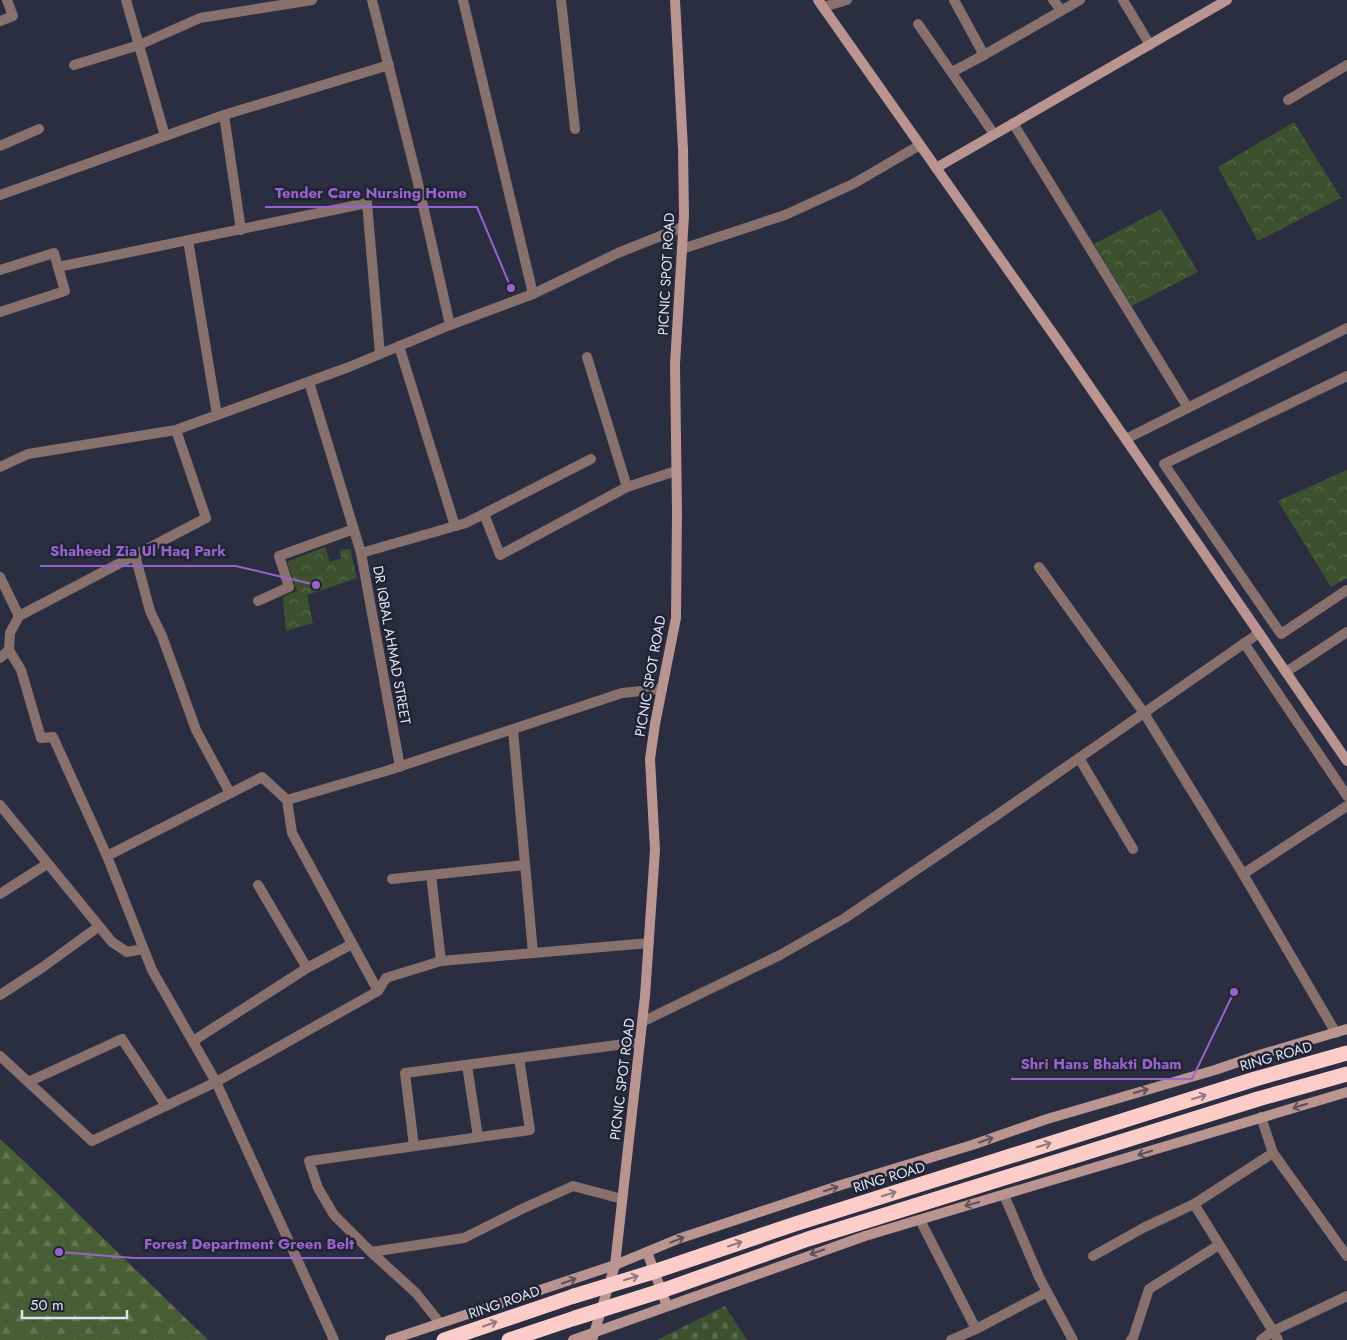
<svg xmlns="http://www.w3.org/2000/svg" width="1347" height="1340" font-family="Jost,sans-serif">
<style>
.forest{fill:url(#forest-firs)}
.cemetery{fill:url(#cemetery-stones)}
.park{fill:url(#park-crowns)}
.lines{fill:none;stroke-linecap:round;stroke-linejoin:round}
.street{stroke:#88706d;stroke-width:10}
.secondary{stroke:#ba9490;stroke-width:10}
.highway{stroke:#fccdc8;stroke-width:15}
.highway-bridge{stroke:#fccdc8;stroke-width:15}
.oneway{stroke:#5e5159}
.oneway2{stroke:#8e787e}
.labels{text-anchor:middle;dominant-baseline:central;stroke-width:5;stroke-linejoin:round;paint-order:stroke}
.street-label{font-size:14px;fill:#e0e2ee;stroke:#212435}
.leader{fill:none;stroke:#9963cd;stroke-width:2}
.callout-dot{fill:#9963cd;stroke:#212435;stroke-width:2}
.callout-label{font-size:15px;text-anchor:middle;font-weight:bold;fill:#9963cd;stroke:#212435;stroke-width:5;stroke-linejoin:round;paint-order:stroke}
</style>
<defs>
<pattern id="forest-firs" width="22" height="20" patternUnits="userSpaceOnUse" patternTransform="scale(1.25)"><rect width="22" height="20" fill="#485f36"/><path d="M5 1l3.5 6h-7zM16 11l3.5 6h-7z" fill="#627653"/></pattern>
<pattern id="cemetery-stones" width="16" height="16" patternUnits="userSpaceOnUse" patternTransform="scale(1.25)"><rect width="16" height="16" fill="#3e512f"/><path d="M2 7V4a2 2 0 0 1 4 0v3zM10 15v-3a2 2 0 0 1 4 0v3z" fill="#5a6a4d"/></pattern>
<pattern id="park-crowns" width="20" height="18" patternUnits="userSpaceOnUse" patternTransform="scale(1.25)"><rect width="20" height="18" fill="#3e512f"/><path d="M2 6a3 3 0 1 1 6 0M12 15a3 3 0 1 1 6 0" fill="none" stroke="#5a6a4d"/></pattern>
</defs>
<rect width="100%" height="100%" fill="#2b2d40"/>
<polygon class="forest" points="0,1139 28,1165 208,1340 0,1340"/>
<polygon class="cemetery" points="725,1306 747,1340 657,1340"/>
<g class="park">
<polygon points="1294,122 1341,198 1258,241 1218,167"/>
<polygon points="1161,209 1198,272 1132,306 1094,244"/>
<polygon points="1347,470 1347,578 1331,587 1278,501"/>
<polygon points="325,547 330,562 341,559 340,550 350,549 357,578 307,595 313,623 286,631 283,597 297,591 287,562"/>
</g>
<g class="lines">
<g class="street">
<polyline points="126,0 165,136"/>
<polyline points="372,0 417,179 450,325"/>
<polyline points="463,0 533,294"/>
<polyline points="561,0 575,129"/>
<polyline points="954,0 984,55"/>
<polyline points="1053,0 1061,10"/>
<polyline points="1123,0 1150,45"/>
<polyline points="823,7 847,0"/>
<polyline points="0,21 13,16 7,0"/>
<polyline points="918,24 994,134"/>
<polyline points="74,65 139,45 200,18 312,0"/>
<polyline points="952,72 984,55 1080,0"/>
<polyline points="1288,100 1347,65"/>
<polyline points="224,115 241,230"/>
<polyline points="1013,123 1188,408"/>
<polyline points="0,146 39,129"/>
<polyline points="0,195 224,115 389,65"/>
<polyline points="188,240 217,415"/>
<polyline points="682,249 785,215 853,184 920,145"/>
<polyline points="58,267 367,203 380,354"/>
<polyline points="0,270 54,253 65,291 0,312"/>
<polyline points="399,346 455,526"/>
<polyline points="1347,376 1164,464 1281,634 1347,590"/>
<polyline points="309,382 361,553 400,767"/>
<polyline points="1126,439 1347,328"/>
<polyline points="0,467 28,454 176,430 349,367 450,325 533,294 618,253 683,227"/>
<polyline points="627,487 676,471"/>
<polyline points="484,514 500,555 627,487 587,357"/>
<polyline points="361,553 466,523 591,459"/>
<polyline points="135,555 150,611 162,636 196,730 230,793"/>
<polyline points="1039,567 1144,713 1243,874 1336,1033"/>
<polyline points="0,577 19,616"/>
<polyline points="258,601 289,587 279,556 354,529"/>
<polyline points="1244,643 1347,796"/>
<polyline points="9,650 21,670 41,738 53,737 107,856 152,970 216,1082 334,1340"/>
<polyline points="0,658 9,650 10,633 19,616 206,518 176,430"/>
<polyline points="1286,672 1347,632"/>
<polyline points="513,730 533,953"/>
<polyline points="1079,758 1133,849"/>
<polyline points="287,800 386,771 622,693 662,689"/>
<polyline points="0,805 112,942 127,952 143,949"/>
<polyline points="107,856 262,777 287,800 292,833 378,991"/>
<polyline points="1243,874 1347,806"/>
<polyline points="431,875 441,961"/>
<polyline points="392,879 525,865"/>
<polyline points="0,894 47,864"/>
<polyline points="307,968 352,944"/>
<polyline points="0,995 43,967 98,927"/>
<polyline points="642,1022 780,955 845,918 997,815 1259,633"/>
<polyline points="193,1041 307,968 258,885"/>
<polyline points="0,1056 92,1141 216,1082 378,991 386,978 441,961 649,943"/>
<polyline points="467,1065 478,1137"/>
<polyline points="28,1082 122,1039 166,1106"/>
<polyline points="1261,1117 1273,1153 1194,1204 1273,1331 1261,1340"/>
<polyline points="414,1146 405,1073 640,1042"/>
<polyline points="1273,1153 1347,1256"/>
<polyline points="1004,1195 1039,1277 1073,1340"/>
<polyline points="920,1220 976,1329"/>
<polyline points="371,1252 464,1238 524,1208 573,1186 622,1199"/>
<polyline points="1093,1256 1143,1228 1194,1204"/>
<polyline points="440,1323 416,1293 371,1252 334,1215 318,1188 309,1161 530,1130 519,1058"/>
<polyline points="951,1340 976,1329 1047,1292"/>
<polyline points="1131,1340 1133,1338 1149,1289 1219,1245"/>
<polyline points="1278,1340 1273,1331 1347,1296"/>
</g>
<g class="secondary">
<polyline points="818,0 1063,348 1347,761"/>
<polyline points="936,168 1227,0"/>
<polyline points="647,1252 667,1306"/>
<polyline points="390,1340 615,1265 678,1239 841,1185 972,1145 1047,1119 1215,1070 1256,1056 1347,1029"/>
<polyline points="573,1340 865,1236 1347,1092"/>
<polyline points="592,1340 615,1265 645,996 655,850 650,759 655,724 676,618 677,511 675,364 684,216 683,149 675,0"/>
</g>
<g class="highway">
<polyline points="656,1271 795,1224 1255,1079 1347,1053"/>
<polyline points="664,1290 808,1239 1258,1099 1347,1074"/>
<polyline points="444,1340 574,1296"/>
<polyline points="509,1340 575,1318"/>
</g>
<g class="highway-bridge">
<polyline points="574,1296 656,1271"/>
<polyline points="575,1318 664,1290"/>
</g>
</g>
<defs><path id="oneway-shaft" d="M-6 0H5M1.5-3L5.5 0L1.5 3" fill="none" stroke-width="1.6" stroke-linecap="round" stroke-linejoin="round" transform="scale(1.25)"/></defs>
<g class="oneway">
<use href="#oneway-shaft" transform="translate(1141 1091) rotate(-16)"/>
<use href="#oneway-shaft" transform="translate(1300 1106) rotate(163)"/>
<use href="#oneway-shaft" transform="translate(986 1140) rotate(-19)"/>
<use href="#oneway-shaft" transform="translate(1145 1153) rotate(163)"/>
<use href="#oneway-shaft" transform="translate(831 1189) rotate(-18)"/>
<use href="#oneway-shaft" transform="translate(972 1204) rotate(164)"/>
<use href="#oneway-shaft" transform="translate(677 1240) rotate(-21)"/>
<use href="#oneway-shaft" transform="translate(817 1252) rotate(161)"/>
<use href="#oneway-shaft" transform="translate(569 1281) rotate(-19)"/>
</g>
<g class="oneway2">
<use href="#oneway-shaft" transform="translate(1199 1097) rotate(-17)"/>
<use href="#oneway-shaft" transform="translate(1044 1145) rotate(-17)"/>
<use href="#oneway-shaft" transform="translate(889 1194) rotate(-17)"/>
<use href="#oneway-shaft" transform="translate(735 1244) rotate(-19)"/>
<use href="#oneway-shaft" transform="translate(631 1278) rotate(-17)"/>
<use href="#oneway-shaft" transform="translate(490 1324) rotate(-19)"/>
</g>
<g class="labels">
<g class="street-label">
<text transform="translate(666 274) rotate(-87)">PICNIC SPOT ROAD</text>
<text transform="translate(392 645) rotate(80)">DR IQBAL AHMAD STREET</text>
<text transform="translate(650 676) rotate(-80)">PICNIC SPOT ROAD</text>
<text transform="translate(1276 1056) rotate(-16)">RING ROAD</text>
<text transform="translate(622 1079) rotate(-83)">PICNIC SPOT ROAD</text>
<text transform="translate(889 1177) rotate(-17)">RING ROAD</text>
<text transform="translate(504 1302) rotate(-19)">RING ROAD</text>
</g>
</g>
<path class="leader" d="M511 288L477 207H265M316 585L236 566H40M1234 992L1192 1079H1011M59 1252L134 1258H364"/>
<g class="callout-dot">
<circle cx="511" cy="288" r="5"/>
<circle cx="316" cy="585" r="5"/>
<circle cx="1234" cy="992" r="5"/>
<circle cx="59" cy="1252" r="5"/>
</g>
<g class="callout-label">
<text x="371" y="198">Tender Care Nursing Home</text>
<text x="138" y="556">Shaheed Zia Ul Haq Park</text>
<text x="1101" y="1069">Shri Hans Bhakti Dham</text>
<text x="249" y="1249">Forest Department Green Belt</text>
</g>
<path d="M22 1310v8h105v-8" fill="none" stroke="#e0e2ee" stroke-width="2.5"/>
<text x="30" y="1310" font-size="15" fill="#e0e2ee" stroke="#212435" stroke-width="4" paint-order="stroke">50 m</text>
</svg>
